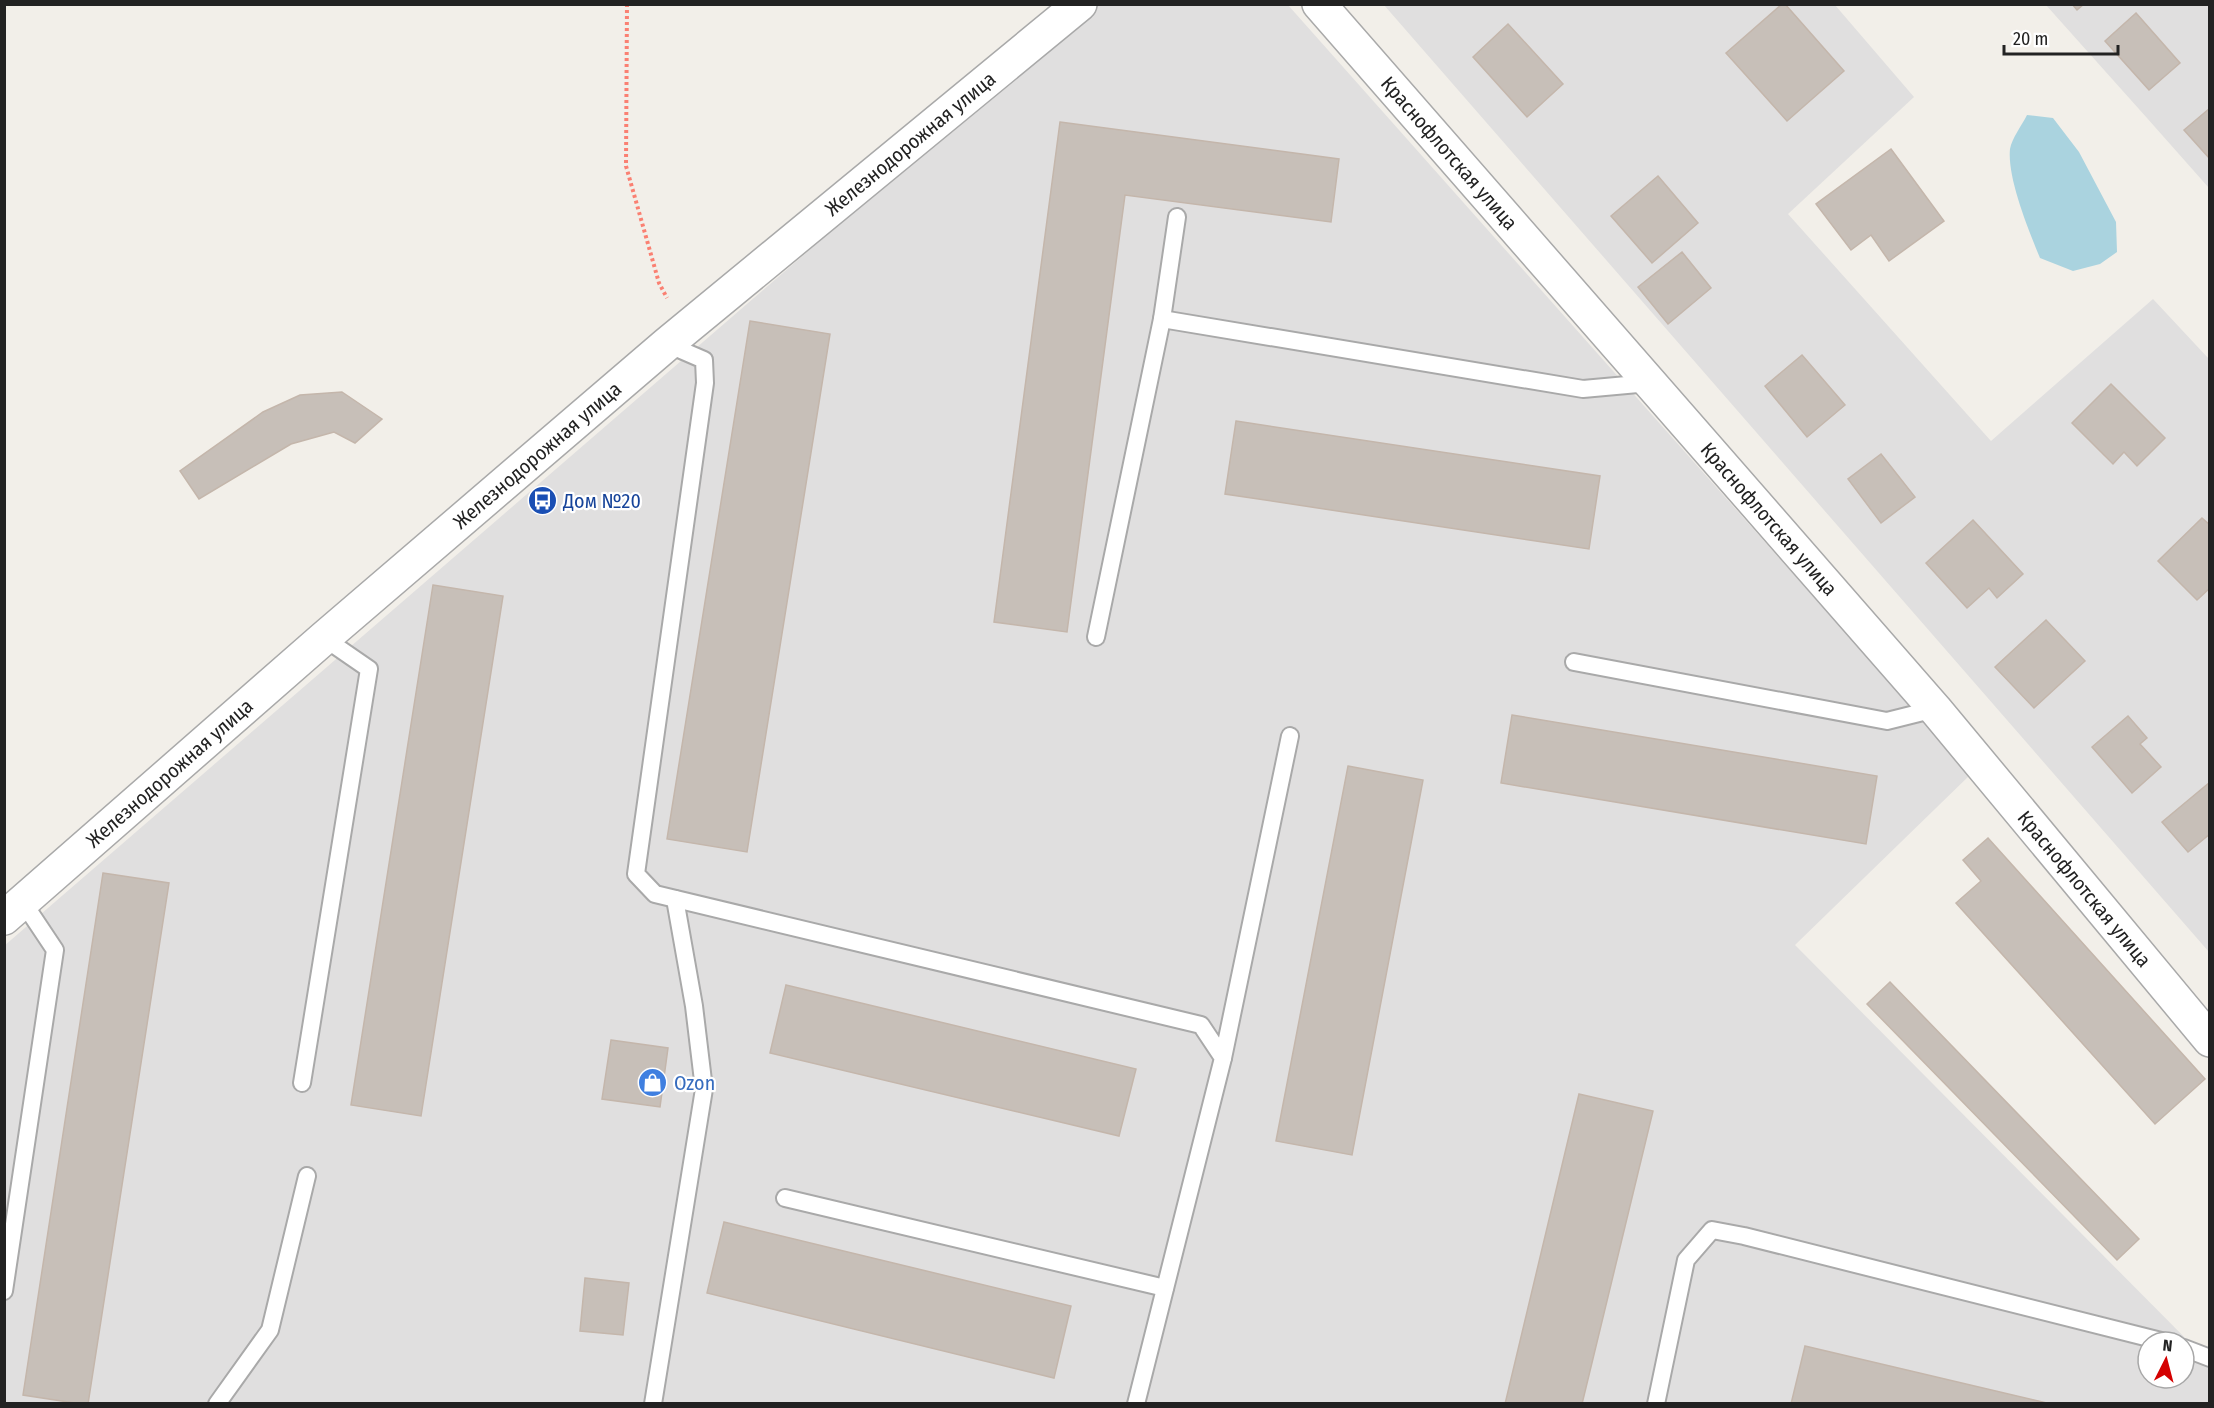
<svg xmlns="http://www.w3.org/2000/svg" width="2214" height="1408" font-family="'Fira Sans Condensed',sans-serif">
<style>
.residential{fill:#e0dfdf;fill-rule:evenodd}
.water{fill:#aad3df}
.building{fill:#c7bfb8;stroke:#c4b6ab;stroke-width:1.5}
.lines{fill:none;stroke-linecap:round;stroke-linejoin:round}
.service-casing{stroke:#a9a9a9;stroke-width:20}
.minor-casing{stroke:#a9a9a9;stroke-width:36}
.tertiary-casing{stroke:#a9a9a9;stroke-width:36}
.path{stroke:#fa8072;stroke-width:4;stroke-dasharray:3 3;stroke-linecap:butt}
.service{stroke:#fff;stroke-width:16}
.minor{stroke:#fff;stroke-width:33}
.tertiary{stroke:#fff;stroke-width:33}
.labels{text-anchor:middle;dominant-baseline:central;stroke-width:4.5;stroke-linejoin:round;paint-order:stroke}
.street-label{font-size:20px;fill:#222;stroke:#fff}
.transit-label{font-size:20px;fill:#164399;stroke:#fff;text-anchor:start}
.shop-label{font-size:20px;fill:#366cbe;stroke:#fff;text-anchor:start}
</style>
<rect width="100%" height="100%" fill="#f2efe9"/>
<g class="residential">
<path d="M1093,5H1288L1971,774L1795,945L2209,1362V1404L5,1403L4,946ZM2148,1342H2184V1378H2148Z"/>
<polygon points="1384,5 1835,5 1914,97 1788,214 1991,441 2153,299 2209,359 2209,952"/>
<polygon points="2046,5 2209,5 2209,188 2147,118"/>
</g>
<path class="water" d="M2027,115L2053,118L2079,152L2116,222L2117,252L2100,264L2073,271L2040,258C2029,231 2007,178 2010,149C2012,138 2022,125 2027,115Z"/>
<g class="building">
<polygon points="1782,4 1785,4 1844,71 1787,121 1726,53"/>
<polygon points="2072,4 2084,4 2077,10"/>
<polygon points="2136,13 2180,63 2149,90 2105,41"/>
<polygon points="1508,24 1563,84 1527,117 1473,57"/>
<polygon points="2210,108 2210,159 2184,130"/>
<polygon points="1060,122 1339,159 1331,222 1125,195 1067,632 994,622"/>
<polygon points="1891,149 1944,221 1889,261 1871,235 1851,250 1816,204"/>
<polygon points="1658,176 1698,223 1652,263 1611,216"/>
<polygon points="1682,252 1711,288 1668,324 1638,287"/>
<polygon points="750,321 830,334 747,852 667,839"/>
<polygon points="1802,355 1845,405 1807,437 1765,386"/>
<polygon points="2111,384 2165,438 2137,466 2124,452 2113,464 2072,423"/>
<polygon points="342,392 382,419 355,443 334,432 291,444 199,499 180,471 263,412 300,395"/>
<polygon points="1236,421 1600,476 1589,549 1225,494"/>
<polygon points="1881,454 1915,497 1881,523 1848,479"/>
<polygon points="2202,518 2210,525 2210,588 2197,600 2158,561"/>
<polygon points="1973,520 2023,574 1997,598 1989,588 1967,608 1926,563"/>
<polygon points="433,585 503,596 421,1116 351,1105"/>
<polygon points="2046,620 2085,661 2034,708 1995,667"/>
<polygon points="1512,715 1877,776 1866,844 1501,783"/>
<polygon points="2128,716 2147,738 2140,744 2161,767 2132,793 2092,747"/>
<polygon points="1348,766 1423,780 1352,1155 1276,1141"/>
<polygon points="2210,782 2210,834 2188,852 2162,822"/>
<polygon points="1988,838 2205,1079 2155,1124 1956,903 1981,881 1963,860"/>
<polygon points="103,873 169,883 88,1404 81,1404 23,1395"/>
<polygon points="1890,982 2139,1239 2117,1260 1867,1004"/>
<polygon points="786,985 1136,1069 1119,1136 770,1053"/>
<polygon points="611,1040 668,1048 660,1107 602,1099"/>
<polygon points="1579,1094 1653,1111 1582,1404 1505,1404"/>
<polygon points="724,1222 1071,1306 1054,1378 707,1293"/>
<polygon points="585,1278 629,1283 623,1335 580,1331"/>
<polygon points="1805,1346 2051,1404 1791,1404"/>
</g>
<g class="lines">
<defs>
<g id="service">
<polyline points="1162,319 1583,389 1649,383"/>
<polyline points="667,344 704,360 705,383 636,874 655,894 1201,1025 1223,1058 1136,1404"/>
<polyline points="1096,637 1162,319 1177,217"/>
<polyline points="1574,662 1887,721 1935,709"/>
<polyline points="1223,1058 1290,736"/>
<polyline points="302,1083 369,669 324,638"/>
<polyline points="785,1198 1165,1288"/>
<polyline points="4,1291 55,950 23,902"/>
<polyline points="2184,1348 2210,1358"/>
<polyline points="217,1404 270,1330 307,1176"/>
<polyline points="653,1404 704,1089 694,1006 675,899"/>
<polyline points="1656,1404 1686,1260 1712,1230 1744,1236 2165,1342"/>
</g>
<g id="minor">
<path id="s1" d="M1319,4L1935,709L2210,1040"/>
</g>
<g id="tertiary">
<path id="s2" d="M4,918L324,638L667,344L1080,4"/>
</g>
</defs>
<use href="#service" class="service-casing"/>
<use href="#minor" class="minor-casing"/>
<use href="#tertiary" class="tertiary-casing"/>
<polyline class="path" points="627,4 626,166 659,283 667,298"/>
<use href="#service" class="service"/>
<use href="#minor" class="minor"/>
<use href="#tertiary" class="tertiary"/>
</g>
<defs>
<symbol id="bus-disc" viewBox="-11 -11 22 22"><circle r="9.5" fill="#1a4fb4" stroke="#fff"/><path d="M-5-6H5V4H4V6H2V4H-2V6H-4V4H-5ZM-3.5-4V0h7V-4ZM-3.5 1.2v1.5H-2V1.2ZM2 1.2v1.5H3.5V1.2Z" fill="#fff"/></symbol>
<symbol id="shop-disc" viewBox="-11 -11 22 22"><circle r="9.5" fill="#3f7fe0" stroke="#fff"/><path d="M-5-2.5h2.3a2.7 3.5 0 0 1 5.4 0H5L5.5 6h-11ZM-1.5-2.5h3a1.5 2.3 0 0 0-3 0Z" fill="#fff"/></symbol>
</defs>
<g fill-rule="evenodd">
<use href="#bus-disc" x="526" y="484" width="33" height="33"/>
<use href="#shop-disc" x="636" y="1066" width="33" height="33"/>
</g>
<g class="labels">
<g class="street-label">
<text stroke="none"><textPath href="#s2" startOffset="1192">Железнодорожная улица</textPath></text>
<text stroke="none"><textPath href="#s1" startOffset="198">Краснофлотская улица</textPath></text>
<text stroke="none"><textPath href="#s2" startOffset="706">Железнодорожная улица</textPath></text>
<text stroke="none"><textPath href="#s1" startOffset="684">Краснофлотская улица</textPath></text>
<text stroke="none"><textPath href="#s2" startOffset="220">Железнодорожная улица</textPath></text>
<text stroke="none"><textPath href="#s1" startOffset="1170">Краснофлотская улица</textPath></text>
</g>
<g class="transit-label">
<text x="563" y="501">Дом №20</text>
</g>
<g class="shop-label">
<text x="674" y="1083">Ozon</text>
</g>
</g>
<rect width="2214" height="1408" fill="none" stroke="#222222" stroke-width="12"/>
<g transform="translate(2166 1360) rotate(6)"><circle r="28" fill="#ffffff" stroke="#a7a7a7" stroke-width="1.5"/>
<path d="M0-4.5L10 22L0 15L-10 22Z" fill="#d40000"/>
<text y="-9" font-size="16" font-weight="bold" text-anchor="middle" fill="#222222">N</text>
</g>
<path d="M2004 45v9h114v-9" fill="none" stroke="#222222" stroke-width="3"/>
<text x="2013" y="45" font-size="18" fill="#222222" stroke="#ffffff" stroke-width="4.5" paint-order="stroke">20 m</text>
</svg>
